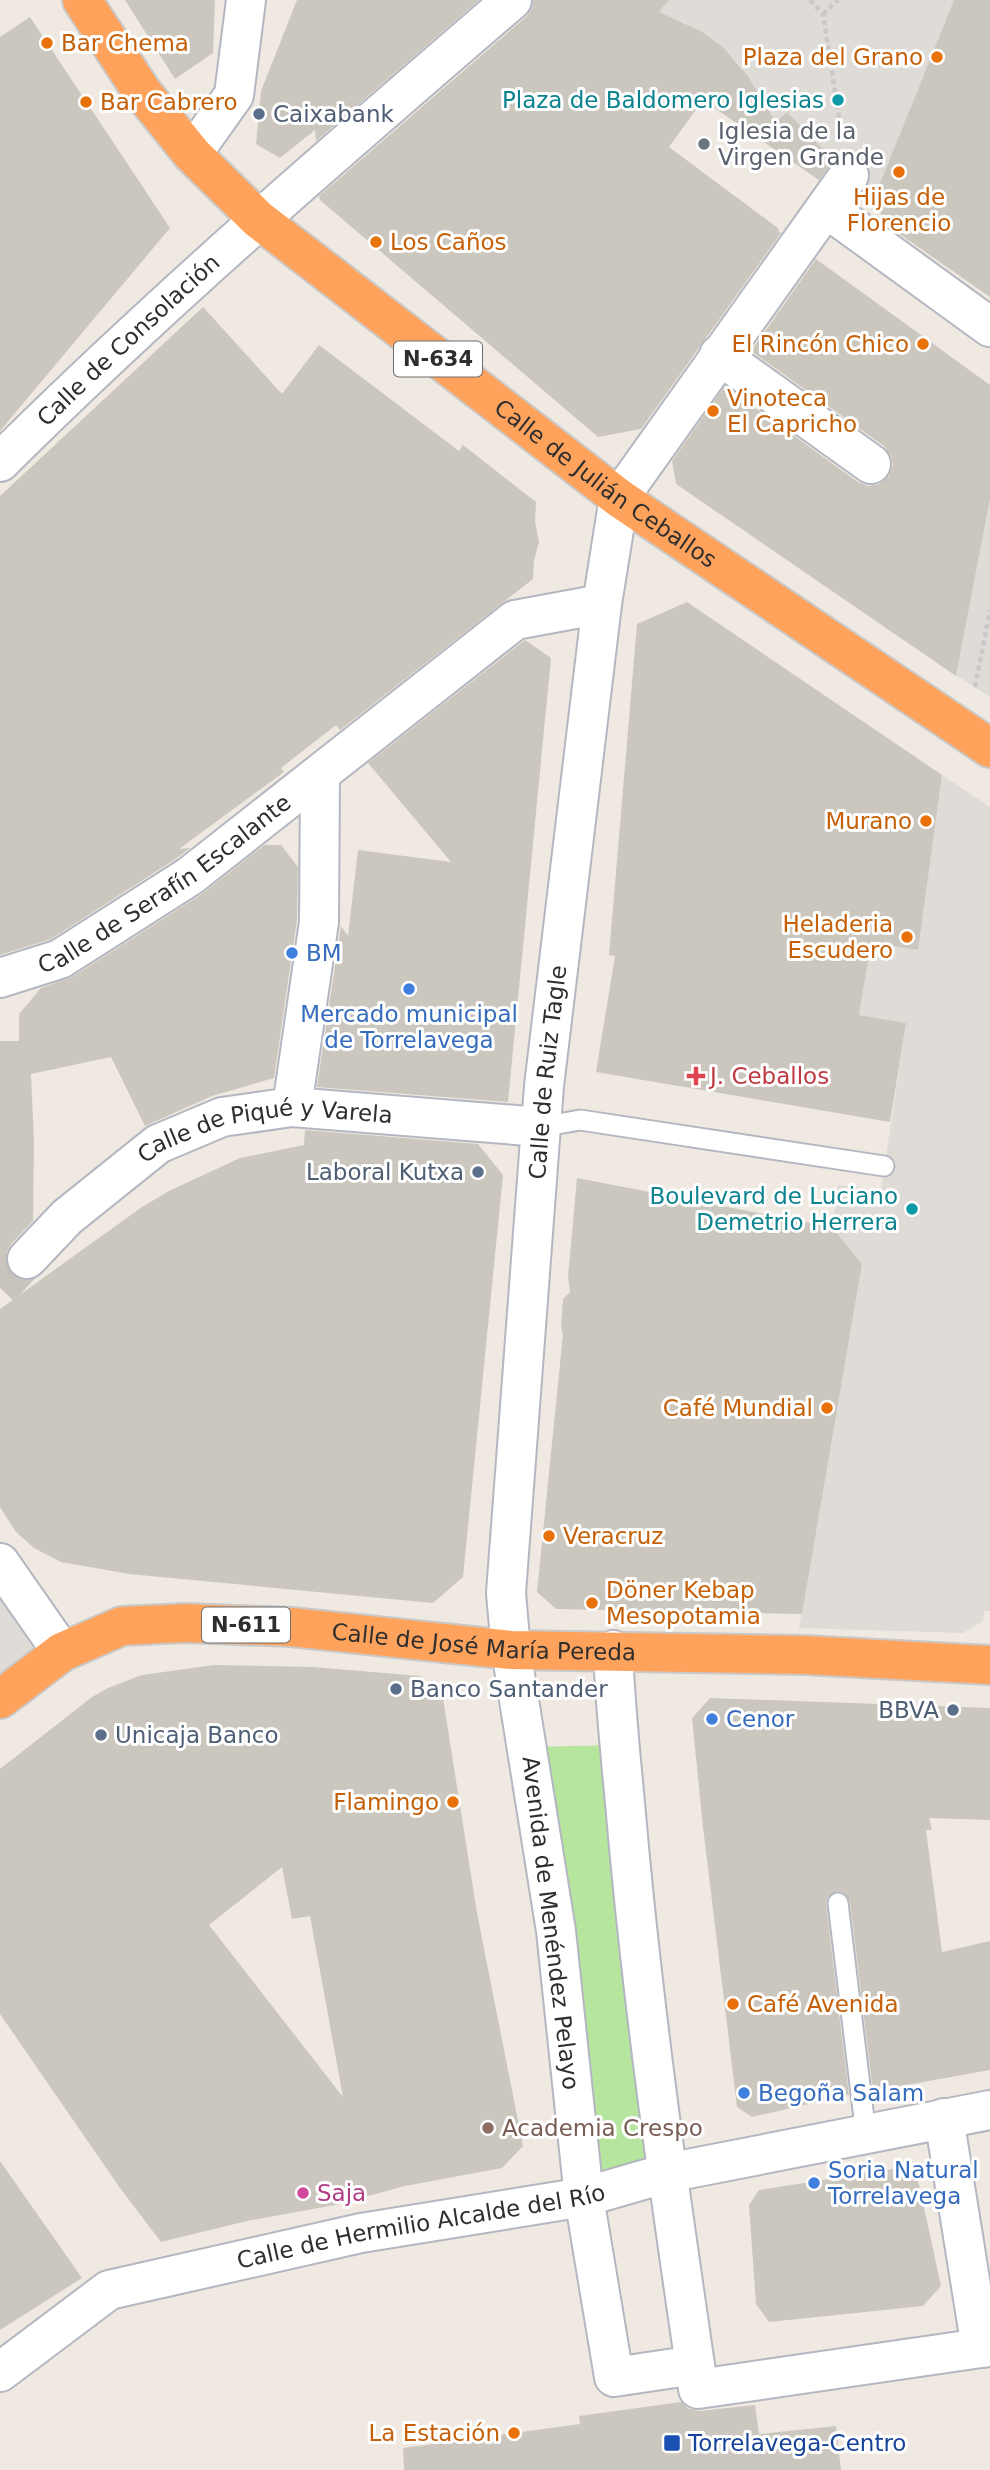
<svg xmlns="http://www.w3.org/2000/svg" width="990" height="2470" font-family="'DejaVu Sans',sans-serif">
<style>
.green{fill:#b6e59e}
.plaza{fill:#dfdcd8}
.building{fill:#cbc7bf;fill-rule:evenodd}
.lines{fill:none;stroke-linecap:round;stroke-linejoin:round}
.street-tunnel{stroke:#c8c4bd;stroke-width:38;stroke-dasharray:38 19;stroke-linecap:butt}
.lane-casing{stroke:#b4b7c1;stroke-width:23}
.street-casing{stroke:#b4b7c1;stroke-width:42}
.highway-casing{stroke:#c9c9c9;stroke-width:42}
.path{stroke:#c9c9c9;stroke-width:4.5;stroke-dasharray:5 3.5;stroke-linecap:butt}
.lane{stroke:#fff;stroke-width:19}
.street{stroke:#fff;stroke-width:38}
.highway{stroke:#ffa35c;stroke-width:38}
.food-dot{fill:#e8710a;stroke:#fff;stroke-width:2.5}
.culture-dot{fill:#0f9aa8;stroke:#fff;stroke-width:2.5}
.service-dot{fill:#5c6f8a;stroke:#fff;stroke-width:2.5}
.worship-dot{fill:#6b7280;stroke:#fff;stroke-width:2.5}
.shop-dot{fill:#3f7fe0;stroke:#fff;stroke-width:2.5}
.health-dot{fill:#e0444e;stroke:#fff;stroke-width:2.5}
.education-dot{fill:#8d6e63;stroke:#fff;stroke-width:2.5}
.hotel-dot{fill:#d1479c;stroke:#fff;stroke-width:2.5}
.transit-dot{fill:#1a4fb4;stroke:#fff;stroke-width:2.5}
.labels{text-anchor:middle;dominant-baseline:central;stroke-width:6;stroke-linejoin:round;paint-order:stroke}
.shield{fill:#fff;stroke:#6d6d6d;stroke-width:2}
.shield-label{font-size:21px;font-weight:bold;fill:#2e2e2e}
.food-label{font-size:23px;fill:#c56008;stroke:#fff;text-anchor:start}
.culture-label{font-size:23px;fill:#0d838f;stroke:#fff;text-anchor:end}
.service-label{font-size:23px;fill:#4e5e75;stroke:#fff;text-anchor:start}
.worship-label{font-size:23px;fill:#5b616d;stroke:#fff;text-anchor:start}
.street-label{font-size:23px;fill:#2e2e2e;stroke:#fff}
.shop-label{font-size:23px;fill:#366cbe;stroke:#fff;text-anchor:start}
.health-label{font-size:23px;fill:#be3a42;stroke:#fff;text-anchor:start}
.education-label{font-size:23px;fill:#785e54;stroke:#fff;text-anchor:start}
.hotel-label{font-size:23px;fill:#b23c85;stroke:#fff;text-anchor:start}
.transit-label{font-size:23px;fill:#164399;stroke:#fff;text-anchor:start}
</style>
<rect width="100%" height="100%" fill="#efe9e1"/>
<polygon class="green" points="620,1745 667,2173 584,2197 529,1747"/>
<g class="plaza">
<polygon points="669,0 954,0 874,201 787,112 771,128 759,95 740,65 724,48 701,31 685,23 657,14"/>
<polygon points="990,499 990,697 956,675"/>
<polygon points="942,775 990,807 990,1611 984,1611 983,1621 963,1633 799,1628 862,1264 832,1227 838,1185 881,1190 906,1023 859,1015 865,980 810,934 917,950"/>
<polygon points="0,1563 62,1652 0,1699"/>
</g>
<g class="building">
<polygon points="125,0 215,0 213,53 175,79"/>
<polygon points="297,0 479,0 316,141 315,130 280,158 256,144 261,91"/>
<polygon points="533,0 669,0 659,12 701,31 724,48 747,75 776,122 787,112 834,160 819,180 703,100 669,147 779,229 778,231 781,233 641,429 598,437 320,200 319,196 526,17 532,8"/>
<polygon points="954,0 990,0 990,297 888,226 873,201"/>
<polygon points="30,17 170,228 0,431 0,37"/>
<polygon points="816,259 990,385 990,499 956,676 676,484 672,461 725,386 858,482 868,486 879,484 889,476 893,465 891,456 884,446 751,351"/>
<polygon points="203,307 282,394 319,345 459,451 463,445 536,502 535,521 539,542 534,561 533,579 340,730 336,725 281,768 284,772 179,849 190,848 177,858 51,939 0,955 0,496"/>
<polygon points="687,602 942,775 918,950 871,943 859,1015 906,1023 890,1122 596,1072 615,956 609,955 637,624"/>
<polygon points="525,640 551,658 508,1102 317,1087 341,926 348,936 358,850 451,862 368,763"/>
<polygon points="264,845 281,845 298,867 297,920 274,1078 212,1096 145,1126 111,1057 31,1074 34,1142 33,1221 11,1244 6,1253 6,1266 13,1275 0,1275 0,1041 19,1041 19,1014 41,988 72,977 202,894"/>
<polygon points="305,1130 478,1144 503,1175 463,1577 433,1603 129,1574 61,1562 34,1548 16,1532 0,1507 0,1309 142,1207 169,1191 240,1158 304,1145"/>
<polygon points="577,1178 832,1227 862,1264 802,1614 556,1609 537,1592 563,1334 561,1327 563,1299 570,1292 568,1277"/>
<path d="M214,1665L314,1667L420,1676L443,1698L477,1913L523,2146L502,2168L405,2186L335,2205L247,2221L161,2242L120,2188L0,2014V1769L92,1697L108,1688L142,1675ZM282,1867L292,1919L310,1916L343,2097L209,1925Z"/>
<polygon points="710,1698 990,1708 990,1820 929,1818 932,1830 926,1830 942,1952 990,1941 990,2070 873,2091 850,1902 843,1892 836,1891 827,1898 826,1904 849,2095 752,2117 737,2107 703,1827 692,1718"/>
<polygon points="0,2161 82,2278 0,2330"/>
<polygon points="900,2168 918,2180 941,2286 923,2306 769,2322 756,2304 749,2205 759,2190"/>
<polygon points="681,2402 689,2409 700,2411 755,2405 759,2434 836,2426 841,2470 404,2470 403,2448 580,2424 579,2416"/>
</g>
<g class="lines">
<polyline class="street-tunnel" points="0,1288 27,1259"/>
<defs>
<g id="lane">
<polyline points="541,1127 580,1120 884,1166"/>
<polyline points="838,1903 866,2135"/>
</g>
<g id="street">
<polyline points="192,154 234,95 246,0"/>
<polyline points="826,208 990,327"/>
<polyline points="719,355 871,464"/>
<path id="s1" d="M0,462C163,300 338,150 512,0"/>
<path id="s2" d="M0,978L60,959L190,876L515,620L602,604"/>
<polyline points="292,1107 319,922 320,776"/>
<path id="s3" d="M27,1259L67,1217L158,1144L222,1117L292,1107L541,1127"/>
<polyline points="0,1563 62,1652"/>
<path id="s4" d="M613,1650C615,1705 621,1759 626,1814C642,1998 668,2182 695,2365L614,2377L584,2197L556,1931L511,1650L506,1593L544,1086L602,604L619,498L849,175"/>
<polyline points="944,2118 981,2348 990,2347"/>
<polyline points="695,2365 698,2389 981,2348"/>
<path id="s5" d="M0,2372L109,2290L361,2233L584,2197L667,2173L990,2110"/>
</g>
<g id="highway">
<path id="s6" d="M82,0L142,92L192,154L258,219L619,498L990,748"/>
<path id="s7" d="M0,1699L62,1652L122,1626L185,1623L291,1627L511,1650L804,1655L990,1665"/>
</g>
</defs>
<use href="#lane" class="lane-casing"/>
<use href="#street" class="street-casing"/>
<use href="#highway" class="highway-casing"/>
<g class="path">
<polyline points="810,0 823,14 842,136"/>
<polyline points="823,14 838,0"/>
<polyline points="975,687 990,610"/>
</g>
<use href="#lane" class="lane"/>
<use href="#street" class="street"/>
<use href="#highway" class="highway"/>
</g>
<g class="food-dot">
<circle cx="47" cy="43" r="7"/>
<circle cx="937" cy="57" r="7"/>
<circle cx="86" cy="102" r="7"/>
<circle cx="899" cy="172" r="7"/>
<circle cx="376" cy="242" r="7"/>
<circle cx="923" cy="344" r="7"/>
<circle cx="713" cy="411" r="7"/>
<circle cx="926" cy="821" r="7"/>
<circle cx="907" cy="937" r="7"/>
<circle cx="827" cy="1408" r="7"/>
<circle cx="549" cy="1536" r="7"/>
<circle cx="592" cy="1603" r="7"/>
<circle cx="453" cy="1802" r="7"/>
<circle cx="733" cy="2004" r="7"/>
<circle cx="514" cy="2433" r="7"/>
</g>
<g class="culture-dot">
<circle cx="838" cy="100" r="7"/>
<circle cx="912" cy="1209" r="7"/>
</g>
<g class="service-dot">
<circle cx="259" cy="114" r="7"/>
<circle cx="478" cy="1172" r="7"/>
<circle cx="396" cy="1689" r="7"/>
<circle cx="953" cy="1710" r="7"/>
<circle cx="101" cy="1735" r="7"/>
</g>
<circle class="worship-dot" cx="704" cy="144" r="7"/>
<g class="shop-dot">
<circle cx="292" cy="953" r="7"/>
<circle cx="409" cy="989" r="7"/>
<circle cx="712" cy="1719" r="7"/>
<circle cx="744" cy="2093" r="7"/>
<circle cx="814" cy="2183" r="7"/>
</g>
<path class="health-dot" d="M692.5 1065.5h7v7h7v7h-7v7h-7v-7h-7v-7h7z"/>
<circle class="education-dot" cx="488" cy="2128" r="7"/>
<circle class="hotel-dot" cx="303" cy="2193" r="7"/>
<rect class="transit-dot" x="663" y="2434" width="18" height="18" rx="3.5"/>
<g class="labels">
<g class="shield">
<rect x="394" y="341.5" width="88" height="35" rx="5"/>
<rect x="202" y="1607.5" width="88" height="35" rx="5"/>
</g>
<g class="shield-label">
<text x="438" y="359">N-634</text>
<text x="246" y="1625">N-611</text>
</g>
<g class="food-label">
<text x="61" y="43">Bar Chema</text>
<text x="923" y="57" text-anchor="end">Plaza del Grano</text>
<text x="100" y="102">Bar Cabrero</text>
<text x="899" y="197" text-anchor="middle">Hijas de<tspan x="899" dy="26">Florencio</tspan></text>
<text x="390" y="242">Los Caños</text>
<text x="909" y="344" text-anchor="end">El Rincón Chico</text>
<text x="727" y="398">Vinoteca<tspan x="727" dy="26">El Capricho</tspan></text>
<text x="912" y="821" text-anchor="end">Murano</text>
<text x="893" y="924" text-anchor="end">Heladeria<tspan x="893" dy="26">Escudero</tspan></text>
<text x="813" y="1408" text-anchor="end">Café Mundial</text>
<text x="563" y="1536">Veracruz</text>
<text x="606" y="1590">Döner Kebap<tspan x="606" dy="26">Mesopotamia</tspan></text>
<text x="439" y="1802" text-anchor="end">Flamingo</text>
<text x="747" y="2004">Café Avenida</text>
<text x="500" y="2433" text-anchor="end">La Estación</text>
</g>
<g class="culture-label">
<text x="824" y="100">Plaza de Baldomero Iglesias</text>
<text x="898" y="1196">Boulevard de Luciano<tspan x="898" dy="26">Demetrio Herrera</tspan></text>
</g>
<g class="service-label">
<text x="273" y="114">Caixabank</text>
<text x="464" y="1172" text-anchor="end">Laboral Kutxa</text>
<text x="410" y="1689">Banco Santander</text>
<text x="939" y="1710" text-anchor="end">BBVA</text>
<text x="115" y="1735">Unicaja Banco</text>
</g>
<g class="worship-label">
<text x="718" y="131">Iglesia de la<tspan x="718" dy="26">Virgen Grande</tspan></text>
</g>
<g class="street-label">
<text stroke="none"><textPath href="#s1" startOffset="177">Calle de Consolación</textPath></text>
<text stroke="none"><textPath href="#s6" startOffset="719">Calle de Julián Ceballos</textPath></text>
<text stroke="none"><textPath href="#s2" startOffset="191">Calle de Serafín Escalante</textPath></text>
<text stroke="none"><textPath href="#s4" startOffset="2116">Calle de Ruiz Tagle</textPath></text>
<text stroke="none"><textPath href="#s3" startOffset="284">Calle de Piqué y Varela</textPath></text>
<text stroke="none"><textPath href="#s7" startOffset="506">Calle de José María Pereda</textPath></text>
<text transform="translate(551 1923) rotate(83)">Avenida de Menéndez Pelayo</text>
<text stroke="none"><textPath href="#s5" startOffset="455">Calle de Hermilio Alcalde del Río</textPath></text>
</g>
<g class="shop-label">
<text x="306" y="953">BM</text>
<text x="409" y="1014" text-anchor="middle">Mercado municipal<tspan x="409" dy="26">de Torrelavega</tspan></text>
<text x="726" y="1719">Cenor</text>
<text x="758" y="2093">Begoña Salam</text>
<text x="828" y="2170">Soria Natural<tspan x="828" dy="26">Torrelavega</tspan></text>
</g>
<g class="health-label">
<text x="710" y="1076">J. Ceballos</text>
</g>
<g class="education-label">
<text x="502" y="2128">Academia Crespo</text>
</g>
<g class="hotel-label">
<text x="317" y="2193">Saja</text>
</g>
<g class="transit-label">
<text x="688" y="2443">Torrelavega-Centro</text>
</g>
</g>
</svg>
